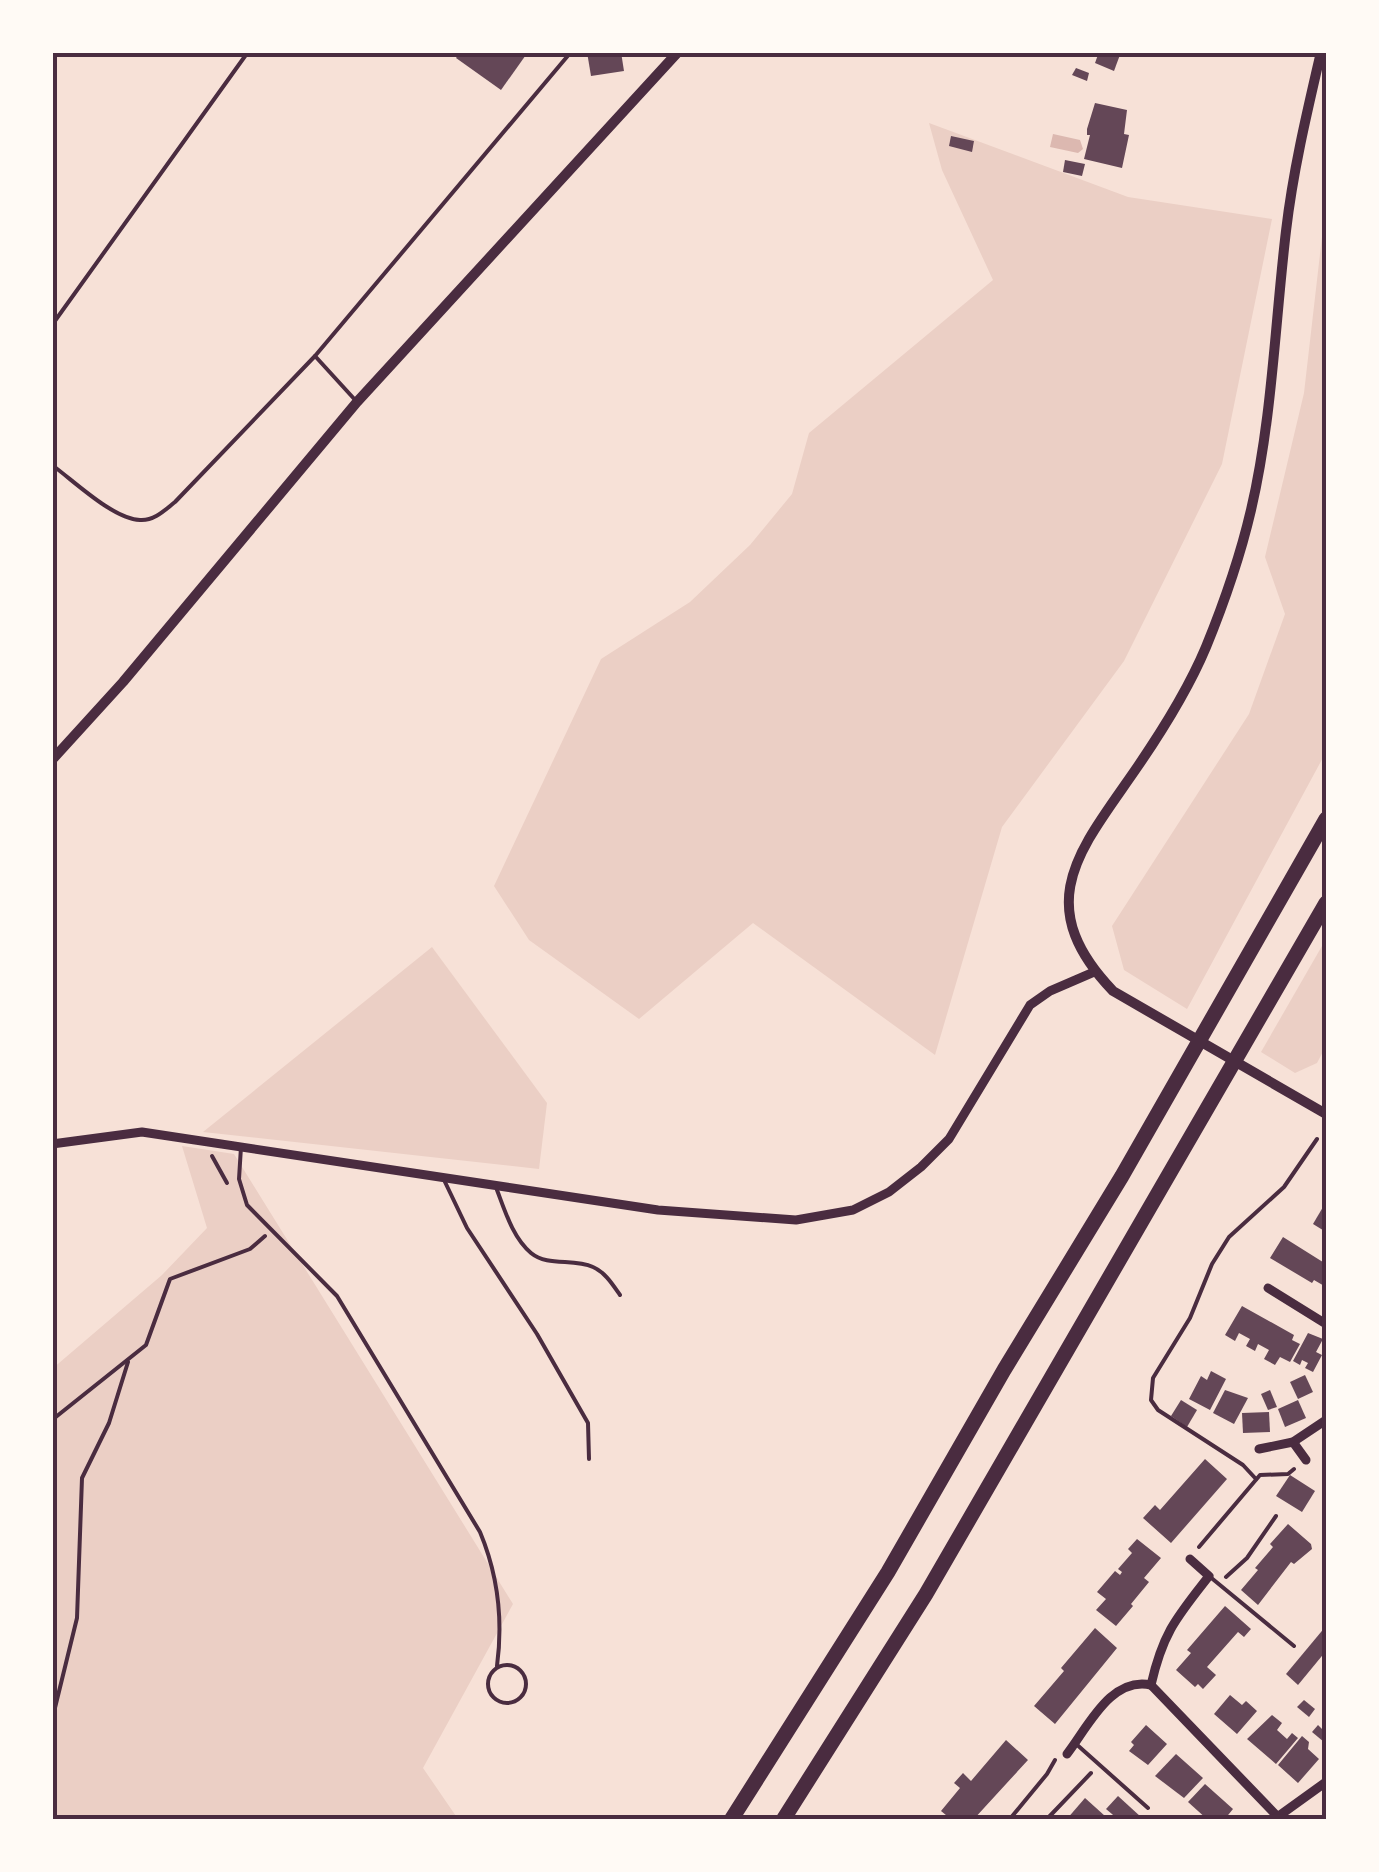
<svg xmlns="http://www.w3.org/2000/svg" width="1379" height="1872" font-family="'Crimson Pro',serif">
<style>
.green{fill:#ebcfc5}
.water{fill:#dcb8b0}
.building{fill:#644757}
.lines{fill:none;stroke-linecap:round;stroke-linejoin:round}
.path{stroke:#4a2c40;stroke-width:4}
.service{stroke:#4a2c40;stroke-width:4}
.minor{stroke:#4a2c40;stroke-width:9}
.tertiary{stroke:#4a2c40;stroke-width:10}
.motorway{stroke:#4a2c40;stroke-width:15}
.neatline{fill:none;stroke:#4a2c40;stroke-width:4}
</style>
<rect width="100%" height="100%" fill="#f7e1d7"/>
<g class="green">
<polygon points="929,123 1128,197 1272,219 1222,464 1124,661 1002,827 935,1055 753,923 639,1019 529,940 494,886 601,659 690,602 750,545 792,494 809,433 993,280 942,170"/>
<polygon points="1326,202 1326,752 1187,1009 1124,970 1112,926 1249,714 1285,614 1265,557 1304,393"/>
<polygon points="1326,939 1326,1046 1317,1063 1295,1073 1261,1052"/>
<polygon points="432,947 547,1103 539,1169 203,1132"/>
<polygon points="182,1146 234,1154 513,1604 423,1768 458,1819 53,1819 52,1369 162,1275 207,1228"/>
</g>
<polygon class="water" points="1053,134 1080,140 1083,149 1078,153 1050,147"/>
<g class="building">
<polygon points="460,52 528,52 501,90 456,58"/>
<polygon points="587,52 621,52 624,71 591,76"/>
<polygon points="1099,52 1121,52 1114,71 1095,63"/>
<polygon points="1076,68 1089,73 1087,81 1072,75"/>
<polygon points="1095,103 1127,110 1124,134 1129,135 1122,168 1084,159 1090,135 1087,135 1087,129"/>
<polygon points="951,136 974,141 972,152 949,146"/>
<polygon points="1065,160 1085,164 1082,176 1063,172"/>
<polygon points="1323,1207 1326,1209 1326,1232 1313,1224"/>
<polygon points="1283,1237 1326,1264 1326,1287 1314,1280 1312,1283 1270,1258"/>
<polygon points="1242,1306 1294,1335 1292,1340 1300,1344 1290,1362 1280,1357 1275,1365 1264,1359 1269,1350 1258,1344 1255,1351 1246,1346 1250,1339 1239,1333 1235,1341 1225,1335"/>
<polygon points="1308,1333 1323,1339 1316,1352 1322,1355 1313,1372 1305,1368 1308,1363 1302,1360 1300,1365 1293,1361"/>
<polygon points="1211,1371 1226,1379 1210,1410 1189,1399 1201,1376 1207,1380"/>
<polygon points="1305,1375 1313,1392 1298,1399 1290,1382"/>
<polygon points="1225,1390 1248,1398 1234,1424 1213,1413"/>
<polygon points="1270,1390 1277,1407 1268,1410 1261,1394"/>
<polygon points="1181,1400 1197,1410 1187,1427 1171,1416"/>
<polygon points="1298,1400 1306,1418 1285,1427 1278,1409"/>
<polygon points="1269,1412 1270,1432 1243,1433 1242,1413"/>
<polygon points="1205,1459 1227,1479 1171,1543 1143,1518 1155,1505 1160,1510"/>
<polygon points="1290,1475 1315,1491 1302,1512 1276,1496"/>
<polygon points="1288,1524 1311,1544 1312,1549 1294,1564 1291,1562 1258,1605 1241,1590 1258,1570 1255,1568 1273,1547 1270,1544"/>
<polygon points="1137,1539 1161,1558 1144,1578 1149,1582 1131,1604 1133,1606 1116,1626 1096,1610 1106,1599 1097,1592 1115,1571 1120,1575 1122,1572 1118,1569 1132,1553 1128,1549"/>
<polygon points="1225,1606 1251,1629 1244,1637 1238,1632 1207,1667 1216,1675 1203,1689 1198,1684 1195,1687 1176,1670 1191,1653 1187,1650"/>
<polygon points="1326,1626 1326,1651 1298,1685 1286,1674"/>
<polygon points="1095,1628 1117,1648 1055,1724 1034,1706 1064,1671 1061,1668"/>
<polygon points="1230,1695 1242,1705 1246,1701 1257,1711 1237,1734 1214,1714"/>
<polygon points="1304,1700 1315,1709 1309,1717 1297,1707"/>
<polygon points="1272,1715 1282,1723 1277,1730 1287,1739 1292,1733 1298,1738 1276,1764 1247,1739"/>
<polygon points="1146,1725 1167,1744 1148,1765 1129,1751 1134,1745 1131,1742"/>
<polygon points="1318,1725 1326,1733 1324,1742 1312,1732"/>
<polygon points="1302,1736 1309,1742 1308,1749 1319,1759 1298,1783 1278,1765"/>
<polygon points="1006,1740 1028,1760 973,1820 952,1820 941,1811 960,1788 954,1783 963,1773 971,1781"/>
<polygon points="1176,1754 1203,1778 1184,1798 1155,1776"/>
<polygon points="1205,1784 1233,1809 1224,1820 1208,1820 1188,1802"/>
<polygon points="1118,1796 1141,1817 1139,1820 1119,1820 1106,1809"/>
<polygon points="1085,1798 1105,1816 1102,1820 1066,1820"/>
</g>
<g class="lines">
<g class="path">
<polyline points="212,1156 227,1183"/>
<polyline points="52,1420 146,1345 170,1279 250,1249 265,1236"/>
<polyline points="1256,1479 1243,1465 1158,1410 1151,1400 1153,1378 1190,1318 1212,1264 1229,1237 1284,1187 1317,1139"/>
<polyline points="1199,1547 1260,1475 1288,1474 1294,1469"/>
<polyline points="1226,1577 1247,1558 1276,1516"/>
<polyline points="52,1720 77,1618 82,1478 109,1423 128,1362"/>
<polyline points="1009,1820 1047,1774 1055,1760"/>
<polyline points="1046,1820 1091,1773"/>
</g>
<g class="service">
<polyline points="52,325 248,52"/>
<polyline points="357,402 315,356 571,52"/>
<path d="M52,465C74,481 113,519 140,520C154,521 165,510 175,502L315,356"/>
<path d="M241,1147L239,1179L247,1205L337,1296L480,1532C498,1575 503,1621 497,1666"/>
<polyline points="445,1182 467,1228 537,1334 588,1423 589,1459"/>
<path d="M497,1190C505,1211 513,1238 531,1253C548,1267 573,1258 593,1267C605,1272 613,1285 620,1295"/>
<polyline points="1209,1576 1294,1646"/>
<circle cx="507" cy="1684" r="19"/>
<polyline points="1075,1743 1148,1808"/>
</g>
<g class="minor">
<polyline points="52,1144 142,1132 658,1210 796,1220 853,1210 889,1192 921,1167 949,1139 1030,1005 1050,991 1094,972"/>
<polyline points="1268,1288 1326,1324"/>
<polyline points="1293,1442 1306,1460"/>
<polyline points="1259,1449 1293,1442 1326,1420"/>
<path d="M1190,1559L1209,1576C1177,1617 1163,1632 1151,1685L1278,1817"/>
<path d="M1067,1754C1088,1727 1111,1676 1151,1685"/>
<polyline points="1276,1818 1326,1782"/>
</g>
<g class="tertiary">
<path d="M1321,52C1307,112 1293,171 1286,231C1275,323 1272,421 1251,510C1240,557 1224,603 1206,647C1188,690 1164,728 1138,766C1082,848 1028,902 1113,991L1326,1114"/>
<polyline points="52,760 123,682 357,402 678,52"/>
</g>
<g class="motorway">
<polyline points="731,1820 888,1572 1004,1370 1122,1176 1326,819"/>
<polyline points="783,1820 926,1594 1326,903"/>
</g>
</g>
<rect width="1379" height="1872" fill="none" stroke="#fffaf5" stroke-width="110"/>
<rect x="55" y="55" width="1269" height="1762" class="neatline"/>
</svg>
